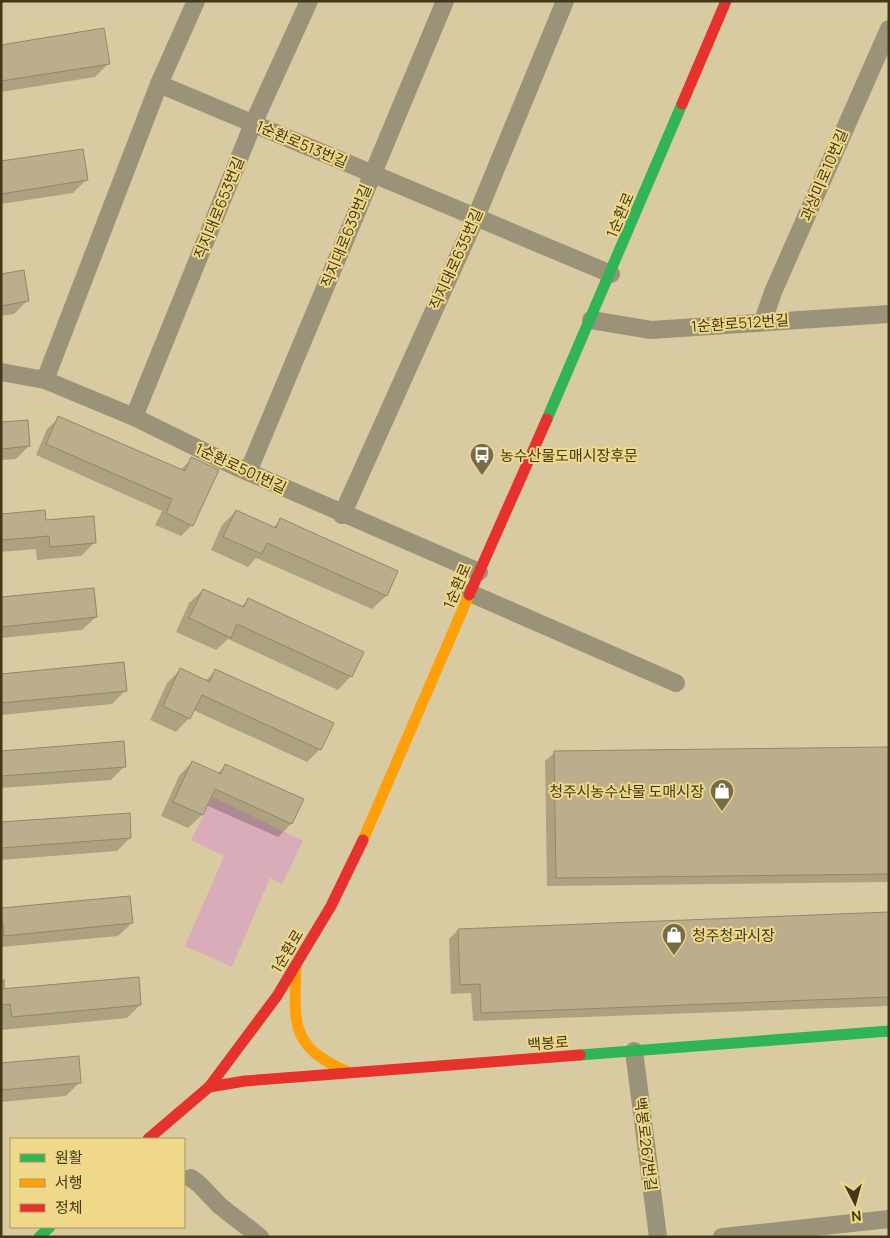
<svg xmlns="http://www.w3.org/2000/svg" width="890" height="1238" font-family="Manrope,'Noto Sans KR',sans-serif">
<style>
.green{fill:#d9acb9}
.shadow{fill:#0003}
.building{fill:#baae8d;stroke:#938865}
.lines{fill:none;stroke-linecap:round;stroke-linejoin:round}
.street{stroke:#9a9379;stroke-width:18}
.fast{stroke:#30b455;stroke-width:11}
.slow{stroke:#ff9f0a;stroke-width:11}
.jam{stroke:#e5322d;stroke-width:11}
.labels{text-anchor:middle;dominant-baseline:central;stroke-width:4;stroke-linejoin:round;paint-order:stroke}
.street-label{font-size:15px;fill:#423818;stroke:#f0d88a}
.poi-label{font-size:15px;fill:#423818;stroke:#f0d88a;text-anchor:start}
</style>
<rect width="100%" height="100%" fill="#d9cba1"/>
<polygon class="green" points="213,797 303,841 282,884 270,878 232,967 185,946 224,856 191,840"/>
<g class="shadow">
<polygon points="1,46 109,63 95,77 1,92"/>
<polygon points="1,162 86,180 73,193 1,204"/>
<polygon points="1,275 27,301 14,314 1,316"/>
<polygon points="59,418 180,470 192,459 192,525 181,536 155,525 162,511 36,455 47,429"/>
<polygon points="1,423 29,446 16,459 1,460"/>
<polygon points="236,511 273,528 280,520 397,572 386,596 372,609 256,558 248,567 211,550 222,525"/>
<polygon points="1,515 45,522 95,542 81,556 37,560 36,549 1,552"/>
<polygon points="203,590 241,607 248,600 351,676 338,690 228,639 216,650 176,632 189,603"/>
<polygon points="1,598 96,617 82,630 1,638"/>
<polygon points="180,670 205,681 216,670 320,749 307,762 193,710 189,718 176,732 150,720 167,683"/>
<polygon points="1,675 125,691 112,704 1,715"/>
<polygon points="889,748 889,882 547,886 545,761 555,752"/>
<polygon points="1,752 125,766 111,780 1,788"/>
<polygon points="192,762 217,774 226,765 302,800 291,824 278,837 206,805 202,815 188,828 161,816 179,776"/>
<polygon points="1,823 130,838 117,851 1,860"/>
<polygon points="1,910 132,923 118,936 1,947"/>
<polygon points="889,913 889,1006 473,1021 471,993 451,994 449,939 458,930"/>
<polygon points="5,979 5,990 140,1005 127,1018 1,1030 1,980"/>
<polygon points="1,1064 80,1082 66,1096 1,1102"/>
</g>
<g class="building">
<polygon points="104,28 110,64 1,81 1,45"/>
<polygon points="83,149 88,180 1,194 1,161"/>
<polygon points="24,270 29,301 1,306 1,274"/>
<polygon points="58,416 185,471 191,457 219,470 193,526 166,513 172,499 46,444"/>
<polygon points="28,420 30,446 1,449 1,422"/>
<polygon points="45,510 46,520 94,516 96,543 50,547 49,536 1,540 1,514"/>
<polygon points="236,510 276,528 280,518 398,571 387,596 267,543 262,554 223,537"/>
<polygon points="94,588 97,617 1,627 1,597"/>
<polygon points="203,589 244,607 248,598 364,652 352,677 237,624 231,638 189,618"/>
<polygon points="124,662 127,691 1,703 1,674"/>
<polygon points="180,668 210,682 215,669 334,723 321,750 202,695 190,719 163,706"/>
<polygon points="124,741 126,767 1,776 1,751"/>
<polygon points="889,747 889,874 556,878 554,751"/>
<polygon points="192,761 221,774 225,764 304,799 292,824 215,789 203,815 173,802"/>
<polygon points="130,813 131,838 1,848 1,822"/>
<polygon points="130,896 133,923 4,936 1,908"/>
<polygon points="889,912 889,997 481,1013 480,984 460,985 458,929"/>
<polygon points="139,977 141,1005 12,1017 10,1004 1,1005 1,989"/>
<polygon points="79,1056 81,1083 1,1090 1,1063"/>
</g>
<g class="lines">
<g class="street">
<polyline points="159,84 611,274"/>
<polyline points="591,320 651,330 889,314"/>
<polyline points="763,321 773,292 889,29"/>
<polyline points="1,372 45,380 134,417 232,465 479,572"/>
<polyline points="45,380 159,84 196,1"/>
<polyline points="134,417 253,124 309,1"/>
<polyline points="248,472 445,1"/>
<polyline points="342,515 476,217 565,1"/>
<polyline points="470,593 676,683"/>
<polyline points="634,1051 658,1237"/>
<polyline points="191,1178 199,1184 220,1206 260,1237"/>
<polyline points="722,1237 889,1219"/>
</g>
<g class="fast">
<polyline points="547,419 682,104"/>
<polyline points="580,1055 889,1031"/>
<polyline points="39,1237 50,1227"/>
</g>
<g class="slow">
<polyline points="363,840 469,595"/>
<path d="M296,967C294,1024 290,1047 348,1072"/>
</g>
<g class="jam">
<polyline points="682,104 726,1"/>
<polyline points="469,595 547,419"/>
<polyline points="209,1087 245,1081 580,1055"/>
<polyline points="148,1139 209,1087 277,996 331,906 363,840"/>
</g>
</g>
<defs>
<symbol id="bus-pin" viewBox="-11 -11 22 30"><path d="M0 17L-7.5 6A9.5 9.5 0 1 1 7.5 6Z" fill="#776b48" stroke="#f0d88a"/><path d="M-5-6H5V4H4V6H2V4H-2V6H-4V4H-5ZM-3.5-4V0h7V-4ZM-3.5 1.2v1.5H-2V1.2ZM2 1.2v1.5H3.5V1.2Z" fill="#fff"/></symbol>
<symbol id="shop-pin" viewBox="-11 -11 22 30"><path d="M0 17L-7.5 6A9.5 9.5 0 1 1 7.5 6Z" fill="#776b48" stroke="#f0d88a"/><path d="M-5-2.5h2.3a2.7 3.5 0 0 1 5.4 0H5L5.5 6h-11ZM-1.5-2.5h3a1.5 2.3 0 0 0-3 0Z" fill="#fff"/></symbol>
</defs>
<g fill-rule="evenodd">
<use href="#bus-pin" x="468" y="441" width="28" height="38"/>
<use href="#shop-pin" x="708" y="777" width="28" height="38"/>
<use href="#shop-pin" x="660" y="921" width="28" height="38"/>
</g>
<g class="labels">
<g class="street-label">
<text transform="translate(302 144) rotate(23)">1순환로513번길</text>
<text transform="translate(824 175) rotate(-67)">과상미로10번길</text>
<text transform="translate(219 208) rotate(-68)">직지대로653번길</text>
<text transform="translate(620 215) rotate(-67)">1순환로</text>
<text transform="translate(346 236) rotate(-68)">직지대로639번길</text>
<text transform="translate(456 259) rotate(-66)">직지대로635번길</text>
<text transform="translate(740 323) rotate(-4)">1순환로512번길</text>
<text transform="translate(241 468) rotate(25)">1순환로501번길</text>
<text transform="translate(457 586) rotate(-67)">1순환로</text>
<text transform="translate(287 951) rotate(-59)">1순환로</text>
<text transform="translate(548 1043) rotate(-4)">백봉로</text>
<text transform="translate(646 1144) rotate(83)">백봉로267번길</text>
</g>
<g class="poi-label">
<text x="500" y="455">농수산물도매시장후문</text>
<text x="704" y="791" text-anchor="end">청주시농수산물 도매시장</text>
<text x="692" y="935">청주청과시장</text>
</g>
</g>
<rect width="890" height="1238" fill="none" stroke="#423818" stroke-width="5"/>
<rect x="10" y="1138" width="175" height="90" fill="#f0d88a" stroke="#aa985c"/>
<rect x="20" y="1154" width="25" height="8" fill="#30b455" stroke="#aa985c"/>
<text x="55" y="1163" font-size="15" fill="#423818">원활</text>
<rect x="20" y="1179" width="25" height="8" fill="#ff9f0a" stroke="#aa985c"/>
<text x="55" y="1188" font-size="15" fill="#423818">서행</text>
<rect x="20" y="1204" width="25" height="8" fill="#e5322d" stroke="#aa985c"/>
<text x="55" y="1213" font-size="15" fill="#423818">정체</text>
<g transform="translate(855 1203) rotate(174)" stroke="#f0d88a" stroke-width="4" paint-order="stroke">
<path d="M0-4L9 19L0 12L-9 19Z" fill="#423818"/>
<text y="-8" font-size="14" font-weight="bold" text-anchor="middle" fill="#423818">N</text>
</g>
</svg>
